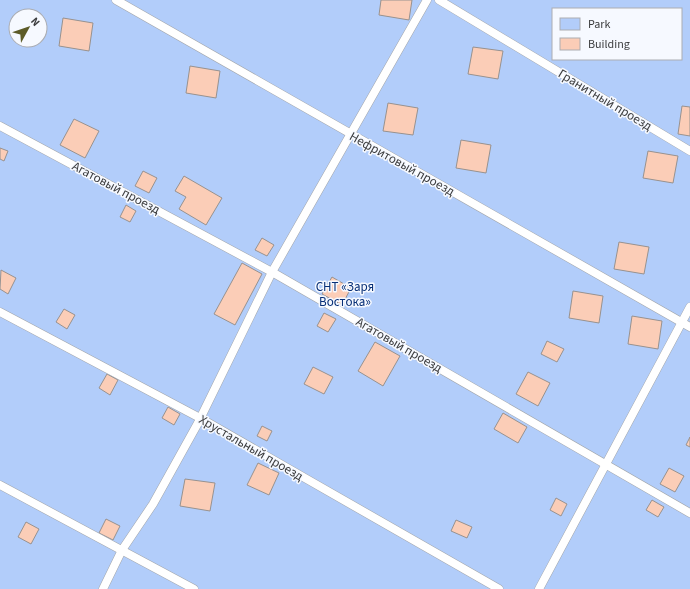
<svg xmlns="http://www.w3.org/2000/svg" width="690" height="589" font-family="'Source Sans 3',sans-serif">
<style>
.green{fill:#b2cdfa;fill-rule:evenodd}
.building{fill:#fbcdb7;stroke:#98928f}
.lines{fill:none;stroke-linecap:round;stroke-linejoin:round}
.service-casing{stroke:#a2a6ab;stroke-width:9}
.service{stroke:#fff;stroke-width:8}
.labels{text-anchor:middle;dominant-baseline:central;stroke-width:3;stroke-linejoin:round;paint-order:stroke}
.street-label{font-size:13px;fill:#3b3c3e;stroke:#f6f9ff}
.park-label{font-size:13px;fill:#072f77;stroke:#f6f9ff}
</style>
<rect width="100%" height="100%" fill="#f6f9ff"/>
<path class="green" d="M0,0H690V589H0ZM553,9H681V59H553ZM16,16H40V40H16Z"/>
<g class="building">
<polygon points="381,0 412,0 409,20 379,15"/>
<polygon points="63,18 93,23 89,51 59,46"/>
<polygon points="473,47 503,51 498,79 468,74"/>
<polygon points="190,66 220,71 216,98 186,93"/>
<polygon points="388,103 418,108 413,135 383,131"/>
<polygon points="682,106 690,107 690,136 678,134"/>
<polygon points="74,119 99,131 85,158 60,145"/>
<polygon points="461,140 491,145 486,173 456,168"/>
<polygon points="0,148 8,151 4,161 0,159"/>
<polygon points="648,151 678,156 673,183 643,178"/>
<polygon points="143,171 157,178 149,193 135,186"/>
<polygon points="184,176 222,198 206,225 179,209 186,197 175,191"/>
<polygon points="126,205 136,211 130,222 120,217"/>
<polygon points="262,238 274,245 267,256 255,250"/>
<polygon points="619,242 649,247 644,274 614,269"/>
<polygon points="242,263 262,274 235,325 214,314"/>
<polygon points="1,270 16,278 8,294 0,289"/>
<polygon points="332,277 351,288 342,305 322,294"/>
<polygon points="573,291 603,296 599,323 569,318"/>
<polygon points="64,309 75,315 67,329 56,322"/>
<polygon points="324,313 336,319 328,332 317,326"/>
<polygon points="632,316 662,321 658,349 628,344"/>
<polygon points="547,341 564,349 557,362 541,354"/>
<polygon points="375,342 400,356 383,386 358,371"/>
<polygon points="313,367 333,377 324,394 304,384"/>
<polygon points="528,372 550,383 538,406 516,394"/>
<polygon points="107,374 118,380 110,395 99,388"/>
<polygon points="168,407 180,414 174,425 162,418"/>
<polygon points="503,413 527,427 518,443 494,429"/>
<polygon points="262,426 272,431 267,441 257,436"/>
<polygon points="690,437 690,447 686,445"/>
<polygon points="258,463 279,473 269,495 247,485"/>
<polygon points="669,468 684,476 675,492 660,484"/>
<polygon points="185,479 215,483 210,511 180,506"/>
<polygon points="556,498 567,504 561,516 550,510"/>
<polygon points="652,500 664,507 658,517 646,510"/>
<polygon points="106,519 120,526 113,540 99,533"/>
<polygon points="456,520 472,527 467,538 451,531"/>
<polygon points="26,522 39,529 31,544 18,537"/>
</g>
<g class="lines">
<defs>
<g id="service">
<polyline points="116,0 690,327"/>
<polyline points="439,0 690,151"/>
<polyline points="0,126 272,272 690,513"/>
<polyline points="0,312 200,418 499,589"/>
<polyline points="0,485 194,589"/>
<polyline points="103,589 122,550 153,504 198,423 272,272 427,0"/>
<polyline points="539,589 690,307"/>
</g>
</defs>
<use href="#service" class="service-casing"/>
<use href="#service" class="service"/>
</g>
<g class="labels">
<g class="street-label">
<text transform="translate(605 100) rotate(31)">Гранитный проезд</text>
<text transform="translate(402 164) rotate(29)">Нефритовый проезд</text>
<text transform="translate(116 188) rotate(28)">Агатовый проезд</text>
<text transform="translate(399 345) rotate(30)">Агатовый проезд</text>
<text transform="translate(251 448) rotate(30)">Хрустальный проезд</text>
</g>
<g class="park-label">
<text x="345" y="287">СНТ «Заря<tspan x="345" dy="15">Востока»</tspan></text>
</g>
</g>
<rect x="552" y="8" width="130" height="52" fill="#f6f9ff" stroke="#abadb2"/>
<rect x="560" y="18" width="20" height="12" fill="#b2cdfa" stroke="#abadb2"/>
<text x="588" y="28" font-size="12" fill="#3b3c3e">Park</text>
<rect x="560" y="38" width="20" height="12" fill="#fbcdb7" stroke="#abadb2"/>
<text x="588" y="48" font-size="12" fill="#3b3c3e">Building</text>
<g transform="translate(28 28) rotate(50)"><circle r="19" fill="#f6f9ff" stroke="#abadb2"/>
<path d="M0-3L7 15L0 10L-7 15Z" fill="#5c5b28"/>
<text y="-6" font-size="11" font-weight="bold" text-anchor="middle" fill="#3b3c3e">N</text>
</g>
</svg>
